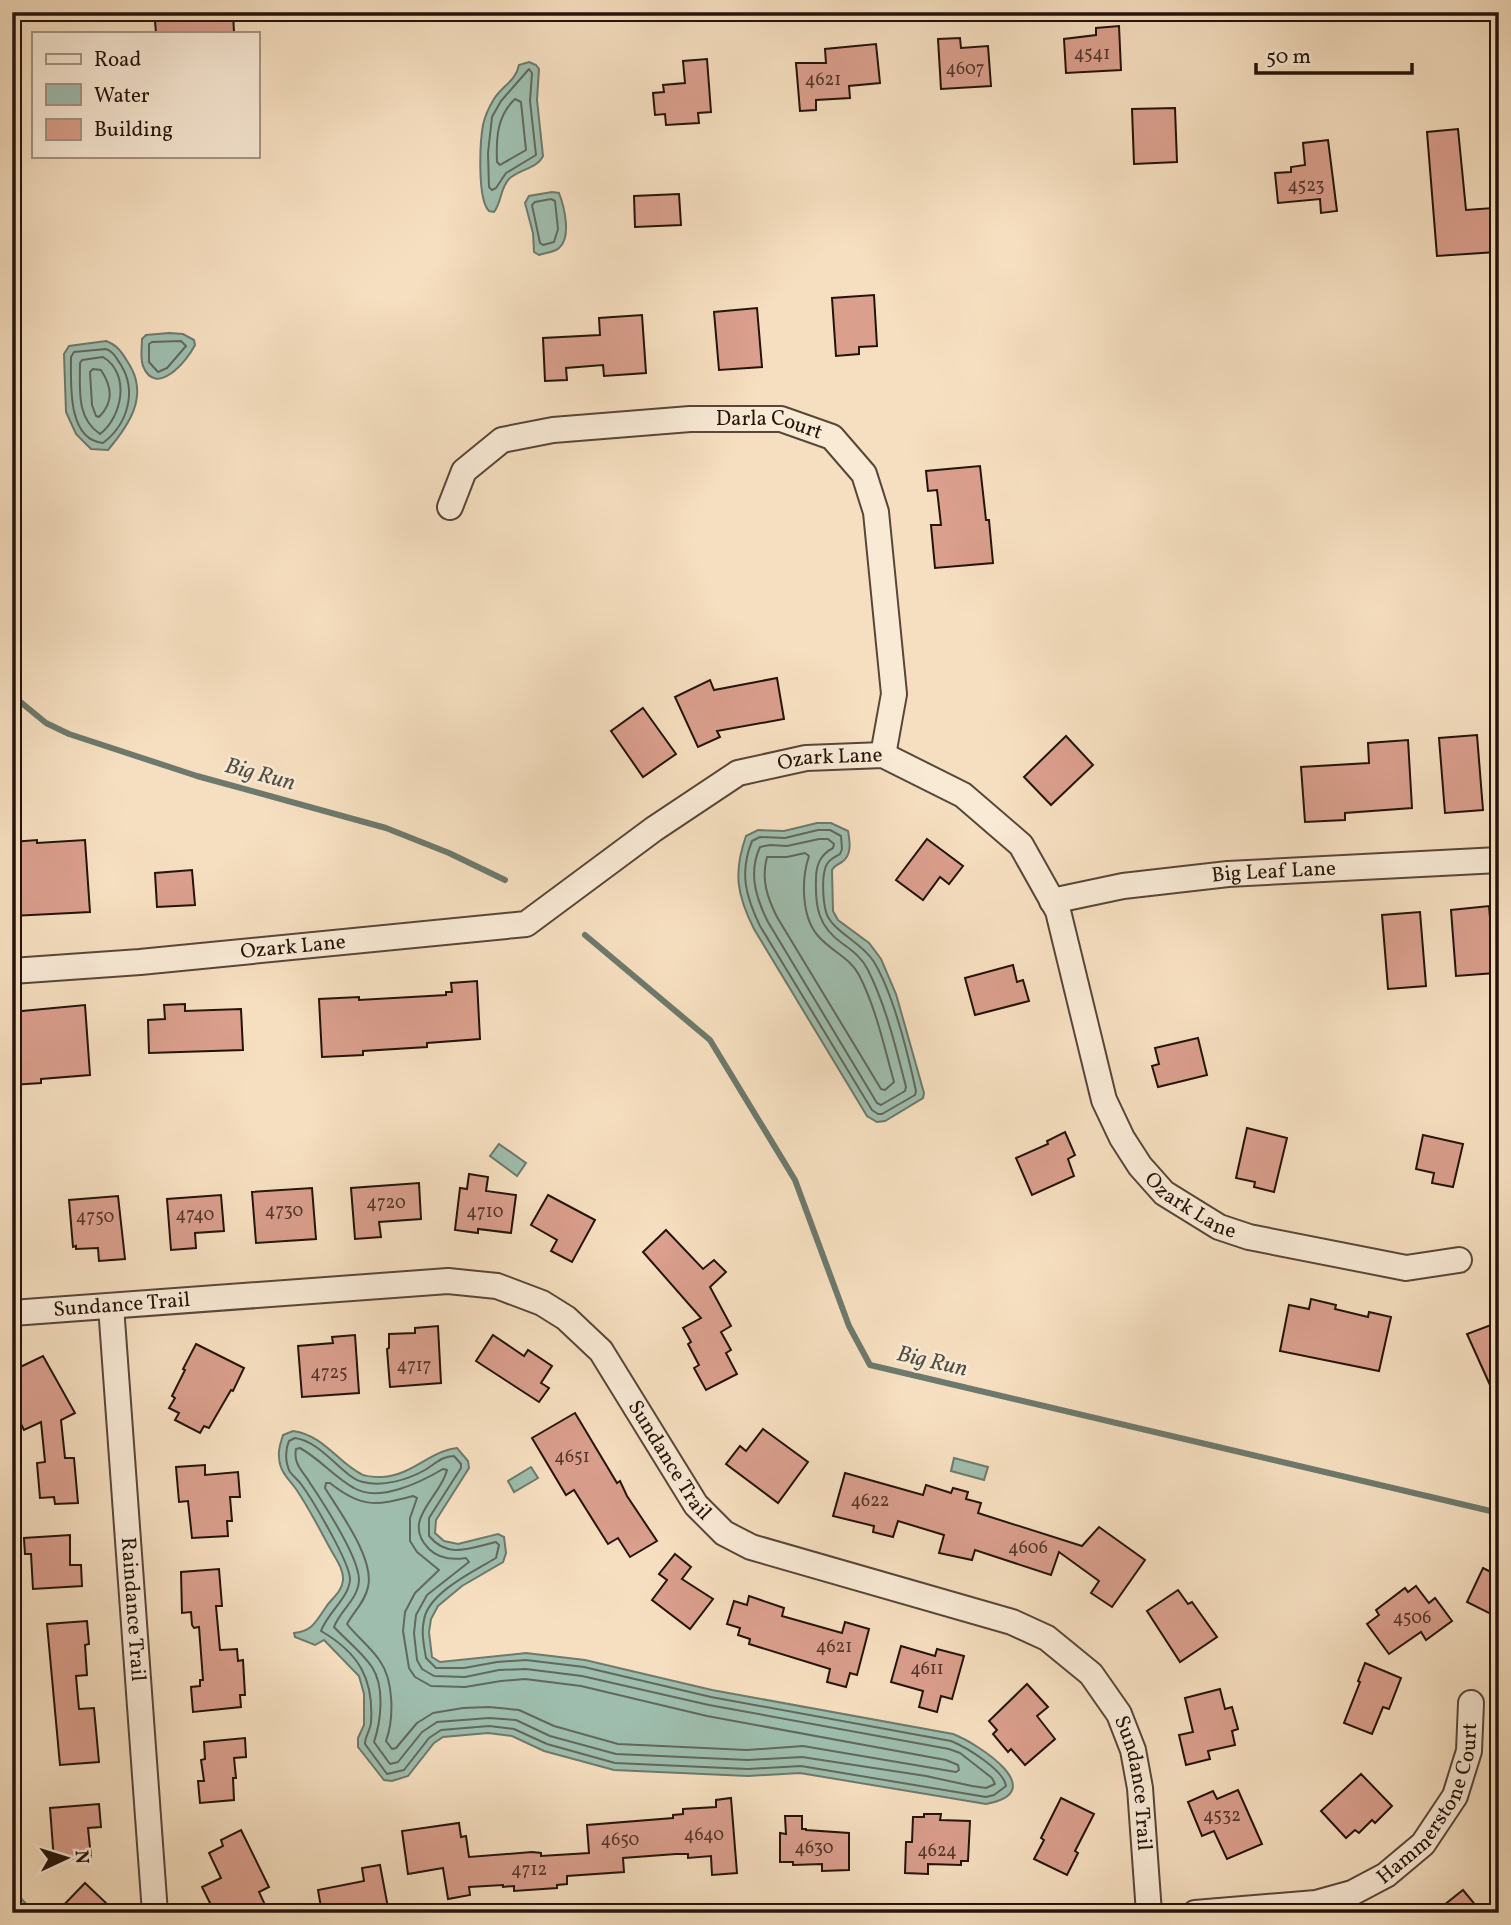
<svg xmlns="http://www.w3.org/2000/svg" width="1511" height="1925" font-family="Vollkorn,serif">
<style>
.water{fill:#9ebdad;stroke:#6d796c;stroke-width:2}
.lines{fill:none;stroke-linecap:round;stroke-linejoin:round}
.shore{stroke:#61685c;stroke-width:2}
.stream{stroke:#6d796c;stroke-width:6}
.building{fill:#da9f8d;stroke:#24130a;stroke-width:2}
.street-casing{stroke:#584638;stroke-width:28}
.street{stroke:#f9ead6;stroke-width:24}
.labels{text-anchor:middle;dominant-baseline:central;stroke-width:5;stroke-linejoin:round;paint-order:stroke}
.number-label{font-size:18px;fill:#52362b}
.street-label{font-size:21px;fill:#24130a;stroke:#f9ead6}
.water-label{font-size:23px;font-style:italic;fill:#4f4e43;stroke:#f9ead6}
</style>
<rect width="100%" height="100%" fill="#f6dfc0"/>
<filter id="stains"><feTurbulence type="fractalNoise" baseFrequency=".00286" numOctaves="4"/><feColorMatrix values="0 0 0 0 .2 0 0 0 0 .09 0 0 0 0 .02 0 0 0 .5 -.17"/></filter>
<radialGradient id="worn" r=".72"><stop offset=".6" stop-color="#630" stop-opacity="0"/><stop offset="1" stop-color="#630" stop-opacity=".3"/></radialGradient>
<g class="water">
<path d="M529,62L536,65L539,69L537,100L543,156C537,169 519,169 509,179C500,188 502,202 494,212L489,211C477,199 480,142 483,125C485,116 489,107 494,99C502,86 516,81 519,65Z"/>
<path d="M552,192L559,193C564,206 572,237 559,248C555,252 545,253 539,255L534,252L533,233L525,203L529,196Z"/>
<path d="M169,333L183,334L194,340L195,345C187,361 156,398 143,366C140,358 142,348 142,339L146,335Z"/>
<path d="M106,341C119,346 122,353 129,364C149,396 129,425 108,450L91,449L76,434L66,412L64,354L69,346Z"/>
<path d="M817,823H831L848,831C850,842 852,855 842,862C838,864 834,866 832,870L833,911L838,920L869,943L881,959L896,994L924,1093L923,1098L885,1121L877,1122L867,1116L754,929C737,895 733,873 746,836L758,830L784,831Z"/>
<polygon points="499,1144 526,1163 517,1176 490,1156"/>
<path d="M293,1431C325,1436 336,1461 361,1474C366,1477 376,1477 382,1477C411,1476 430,1451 457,1448L468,1461L469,1468L436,1520L435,1533L444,1541L458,1544L498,1534L504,1537L506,1553L503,1562L462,1586L438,1606L431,1619L429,1632L432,1657L440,1662L526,1653L585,1660L712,1690L953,1734C979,1744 1052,1792 986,1804L800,1773L748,1776L614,1770L544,1751L512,1736L488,1733L443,1737L434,1743L408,1776L392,1781L384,1780L358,1747V1738L364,1725V1694L359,1676L324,1640L315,1645L295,1637L294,1633C313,1631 316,1621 326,1607C332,1598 342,1592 343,1580C344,1570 336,1559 331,1550C320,1530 309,1508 296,1489C288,1478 279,1471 279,1456C278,1449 281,1442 283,1435Z"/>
<polygon points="954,1458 988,1467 984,1480 951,1471"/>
<polygon points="531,1467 538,1478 514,1492 508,1481"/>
<polygon points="17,1894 28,1906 20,1913 12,1913 12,1898"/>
</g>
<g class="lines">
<g class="shore">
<polygon points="529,69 532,73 530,101 536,155 506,173 496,188 492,190 489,187 488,153 492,117 501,101"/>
<path d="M515,99L521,102L526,150L500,165L497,162C496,138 497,116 515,99Z"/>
<polygon points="551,199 555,201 558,229 554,242 543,245 540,243 532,205 535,202"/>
<polygon points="152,342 181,341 186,346 167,368 158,372 149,362 149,344"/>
<path d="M106,349C114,352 116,358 121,365C137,391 128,424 103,443C67,440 71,383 71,357L74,352Z"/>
<path d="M103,357C131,374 122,417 100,434C76,418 80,389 80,363L82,360Z"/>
<path d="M93,369L101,370C112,387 114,402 99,417L96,416L92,405L90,372Z"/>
<path d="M818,830H830L841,836L842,849L840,854C835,857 830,859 827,864C821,874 823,901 826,912C831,931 862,942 874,962C894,995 908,1054 916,1091L915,1095L882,1114H878L872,1110L760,926C746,897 739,873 752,841L760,837L785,838Z"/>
<path d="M819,839H828L834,844L833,848C820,855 816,865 816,879C815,906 818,927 843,944C853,951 862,958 868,970C886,1006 896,1048 906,1087L905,1091L881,1105L877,1103L768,922C756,898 748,873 760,847L770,845L787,846Z"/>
<path d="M805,853L809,856C801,880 801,919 820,938C833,952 850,958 859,975C876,1008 884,1046 894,1082L885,1090L881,1089L777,917C767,897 761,879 767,857H787Z"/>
<path d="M295,1438C323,1442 343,1478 363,1482C383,1487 407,1480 425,1470C435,1464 442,1456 454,1456L461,1464V1468L429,1518V1536C448,1559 470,1548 496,1542L499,1545L496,1558C474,1571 428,1593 424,1620C421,1633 424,1645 426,1658L436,1668H464L497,1662L526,1660L584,1667L711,1697L951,1741C966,1747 1004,1770 1006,1786L994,1795L986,1797L801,1766L748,1769L615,1763L547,1744L514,1729L489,1726L441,1730L429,1738L404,1770L387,1774L365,1744C365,1736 370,1731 371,1723C374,1679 359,1653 321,1631C327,1614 349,1597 350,1580C351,1564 312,1499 301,1484C298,1480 293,1476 290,1472C285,1462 285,1450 289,1441Z"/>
<path d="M300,1448C320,1459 334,1477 354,1488C379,1503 421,1482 443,1469L447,1470C441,1497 400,1520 429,1549C439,1559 453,1560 466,1558L469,1562L427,1595L416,1615L414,1633L417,1660L422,1669L434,1676L465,1677L499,1670L526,1669L582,1676L709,1705L949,1749L960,1753L992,1778L995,1784L986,1788L972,1786L926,1776L802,1757L748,1760L616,1754L550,1736L516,1720L489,1718L437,1722L422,1732L398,1762L390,1764L374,1742C381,1721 385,1687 372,1667C362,1652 346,1640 334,1627C340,1610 359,1599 359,1579C358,1556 324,1504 310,1483C303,1471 293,1464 296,1449Z"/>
<path d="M326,1483H330C361,1508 376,1506 413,1496L417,1498L410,1518V1541L417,1552L439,1570L415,1593L405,1612L403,1631L409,1668L415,1677L431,1686L465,1687L501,1681L525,1679L581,1686L707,1716L946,1760L958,1765L959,1770L956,1772L803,1746L747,1750L618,1744L554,1726L519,1710L489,1707L463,1708L433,1713L417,1723L396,1748L392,1749L386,1741C394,1719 394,1681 380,1661C371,1647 357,1637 347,1624C354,1611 365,1602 368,1587C375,1559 339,1511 325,1488Z"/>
</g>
<g class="stream">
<polyline points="12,695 46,723 69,734 197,776 386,828 449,853 505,880"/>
<polyline points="585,935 710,1040 795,1180 849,1326 870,1365 1499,1513"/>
</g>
</g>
<g class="building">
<polygon points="205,12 233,12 234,33 156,33 155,21 186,18 186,16 205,14"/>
<polygon points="1119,26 1121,70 1066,73 1064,39 1096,35 1096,28"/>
<polygon points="960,38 961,48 988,46 991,86 941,89 938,39"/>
<polygon points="876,44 880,83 849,86 850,98 816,100 816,110 800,111 796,63 826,63 825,49"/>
<polygon points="707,59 711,112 698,113 699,123 666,125 665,114 655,115 653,93 664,92 663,85 685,83 683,61"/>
<polygon points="1175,108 1177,162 1134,164 1132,109"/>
<polygon points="1458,129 1466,210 1493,208 1496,252 1437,256 1427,132"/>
<polygon points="1328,140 1337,211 1321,213 1320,199 1278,203 1275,173 1291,172 1291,167 1305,165 1303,143"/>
<polygon points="679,194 681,225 635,227 634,196"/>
<polygon points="874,295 877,346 859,347 859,354 836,356 832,298"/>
<polygon points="757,308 762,367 719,370 714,312"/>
<polygon points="642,315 646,373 604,376 603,365 566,368 567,380 545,381 543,338 600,335 599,318"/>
<polygon points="980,466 986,520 989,520 993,563 935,568 931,525 941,525 937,490 928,491 926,471"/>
<polygon points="777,678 784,719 717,731 720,737 698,747 675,697 710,680 714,690"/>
<polygon points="643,708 676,754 643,777 611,731"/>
<polygon points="1477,735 1483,810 1445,813 1439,738"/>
<polygon points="1066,736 1093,765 1051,805 1024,777"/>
<polygon points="1408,740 1412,808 1345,813 1345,820 1305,822 1301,767 1369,763 1368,743"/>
<polygon points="927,839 963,866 949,884 940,877 923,900 896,880"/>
<polygon points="37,840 37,843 85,840 90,912 12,916 12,842"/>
<polygon points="192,870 195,905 157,907 155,873"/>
<polygon points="1489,906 1495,973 1456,976 1451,910"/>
<polygon points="1420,912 1426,986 1388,989 1382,915"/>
<polygon points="1013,965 1017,982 1023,980 1029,1001 975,1015 965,978"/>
<polygon points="477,981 480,1039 427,1043 427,1047 363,1051 363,1055 322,1057 319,999 359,997 359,1000 446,995 446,992 452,992 451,983"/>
<polygon points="185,1004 185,1011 241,1009 243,1050 149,1053 148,1020 165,1019 164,1005"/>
<polygon points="85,1005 90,1075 41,1079 41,1083 12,1085 12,1012"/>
<polygon points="1198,1038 1207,1075 1158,1087 1152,1066 1159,1064 1155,1048"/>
<polygon points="1247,1128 1287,1138 1274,1192 1254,1187 1255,1182 1236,1178"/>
<polygon points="1065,1132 1075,1155 1068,1159 1074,1176 1032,1195 1016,1158 1048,1144 1047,1141"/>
<polygon points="1423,1135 1463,1144 1453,1187 1432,1183 1434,1173 1416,1169"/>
<polygon points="469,1174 488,1177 486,1191 516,1195 511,1233 478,1229 478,1233 455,1230 460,1188 467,1189"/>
<polygon points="419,1183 421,1219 379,1222 381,1237 355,1239 351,1188"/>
<polygon points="312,1188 316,1239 256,1243 252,1192"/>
<polygon points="221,1195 224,1231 195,1233 196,1248 171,1250 167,1199"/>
<polygon points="548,1195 595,1220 572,1262 551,1251 557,1240 531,1225"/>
<polygon points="118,1196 125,1259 99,1261 98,1248 76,1249 76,1246 73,1247 69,1200"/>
<polygon points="666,1230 703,1269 714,1260 726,1272 710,1287 731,1326 721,1332 731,1350 726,1353 737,1374 706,1390 694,1368 699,1365 688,1344 691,1342 683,1328 701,1318 643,1252"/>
<polygon points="1311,1299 1336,1305 1335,1309 1368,1317 1369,1312 1391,1317 1379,1371 1280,1351 1289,1305 1309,1309"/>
<polygon points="1499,1322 1499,1405 1467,1334"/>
<polygon points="438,1326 441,1383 390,1387 387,1349 389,1348 389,1334 415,1333 415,1328"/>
<polygon points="355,1335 359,1393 302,1397 298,1346 333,1343 332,1337"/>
<polygon points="493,1335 524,1356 528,1350 552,1366 541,1383 549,1388 539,1402 476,1361"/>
<polygon points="196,1344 244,1368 233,1391 231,1390 209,1428 204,1426 200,1433 175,1420 179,1413 169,1408 175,1398 172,1396 185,1370 183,1369"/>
<polygon points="43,1356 75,1413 61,1420 65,1458 74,1458 78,1503 55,1504 54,1497 40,1498 37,1463 45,1462 41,1422 24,1430 12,1406 12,1371"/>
<polygon points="575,1413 617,1483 620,1481 627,1496 657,1541 630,1557 618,1538 608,1544 574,1490 566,1495 532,1438"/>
<polygon points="763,1429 808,1462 778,1503 726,1464 740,1446 746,1451"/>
<polygon points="205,1465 205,1475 238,1472 240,1497 230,1497 232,1521 227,1521 228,1536 192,1538 188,1501 179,1502 176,1467"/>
<polygon points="845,1473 923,1495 926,1485 951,1493 953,1488 968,1492 966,1499 981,1503 978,1513 1082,1546 1099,1527 1145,1560 1112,1607 1091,1593 1099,1581 1059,1552 1051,1575 975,1550 972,1560 939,1553 944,1535 898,1521 893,1537 873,1532 874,1526 833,1516"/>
<polygon points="70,1535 70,1565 81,1565 82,1586 33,1589 31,1554 25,1554 24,1538"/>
<polygon points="675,1554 691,1567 682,1579 713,1599 690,1629 652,1600 667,1580 659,1574"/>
<polygon points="1483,1568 1499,1576 1499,1618 1467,1602"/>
<polygon points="219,1569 222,1606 216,1606 220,1650 237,1649 238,1661 243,1660 245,1695 240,1695 241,1707 193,1712 191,1687 200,1686 200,1680 203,1680 199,1627 194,1628 192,1625 191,1612 182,1613 181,1572"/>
<polygon points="1416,1586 1429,1603 1435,1598 1452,1621 1426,1640 1421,1632 1389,1654 1367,1624 1379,1615 1376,1610 1405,1588 1408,1592"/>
<polygon points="1178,1590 1188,1604 1192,1602 1217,1637 1180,1662 1147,1611"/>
<polygon points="749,1596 784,1608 782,1616 842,1633 845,1622 869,1629 857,1675 850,1673 846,1687 827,1682 830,1669 749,1644 750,1639 738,1635 740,1628 727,1624 734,1601 747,1605"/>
<polygon points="87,1621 89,1644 85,1645 87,1675 76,1676 79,1709 94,1708 99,1762 60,1765 47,1624"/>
<polygon points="901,1646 935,1656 937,1649 964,1656 952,1699 941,1696 937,1712 919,1707 923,1691 891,1682"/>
<polygon points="1365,1663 1401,1678 1389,1709 1383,1707 1372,1734 1344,1723 1360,1682 1358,1681"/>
<polygon points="1027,1684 1048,1707 1037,1716 1055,1739 1025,1765 1011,1749 1008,1752 993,1734 997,1730 989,1721"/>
<polygon points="1220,1689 1225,1709 1232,1707 1238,1729 1232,1731 1235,1745 1208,1751 1210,1759 1186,1765 1179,1735 1193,1732 1185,1698"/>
<polygon points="245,1738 246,1757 234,1758 236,1778 233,1778 234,1800 200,1803 198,1781 204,1781 201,1760 205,1759 204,1742"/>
<polygon points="1361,1774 1392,1806 1375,1823 1372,1820 1359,1833 1355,1830 1346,1838 1321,1811"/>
<polygon points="1238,1790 1262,1844 1227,1859 1214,1831 1202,1836 1188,1802 1213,1791 1217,1799"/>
<polygon points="731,1798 737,1873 712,1875 711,1856 688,1858 688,1854 676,1854 623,1858 624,1872 567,1876 567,1884 557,1885 557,1888 514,1891 514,1886 503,1887 503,1885 469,1887 470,1895 448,1899 443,1868 408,1874 402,1831 459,1823 461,1837 466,1836 469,1857 532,1852 541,1853 541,1856 589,1853 587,1825 673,1818 673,1815 683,1814 683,1809 716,1807 716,1800"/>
<polygon points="1061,1798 1094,1814 1075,1851 1078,1853 1067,1875 1034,1859 1044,1840 1041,1838"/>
<polygon points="99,1804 101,1827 88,1828 91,1857 54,1861 50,1808"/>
<polygon points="924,1814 941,1814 940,1820 970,1821 968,1861 961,1861 961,1865 928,1864 928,1874 905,1873 906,1842 912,1842 913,1817 924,1817"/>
<polygon points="785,1816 802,1816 802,1829 806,1829 806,1830 849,1833 849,1870 822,1871 822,1864 793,1865 793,1862 780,1862 780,1833 786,1834"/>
<polygon points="241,1830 269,1887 259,1892 266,1907 253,1913 215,1913 202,1887 221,1878 209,1853 223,1846 221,1840"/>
<polygon points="380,1865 389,1913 322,1913 318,1890 364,1881 362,1868"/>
<polygon points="85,1883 106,1903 97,1913 56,1913"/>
<polygon points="1463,1890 1482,1913 1434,1913"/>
</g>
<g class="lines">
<defs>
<g id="street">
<path id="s1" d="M450,507L464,471L502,440L553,430L690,419H781L832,437L864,474L876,512L894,694L883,755"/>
<path id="s2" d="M1052,901L1123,886L1228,874L1499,860"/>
<path id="s3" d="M12,971L140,962L526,924L654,829L738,773L806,758L883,755L963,795L1021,845L1058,911L1104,1100L1122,1138L1140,1166L1164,1193L1219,1227L1249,1237L1406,1268L1459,1260"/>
<path id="s4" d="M111,1306L155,1913"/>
<path id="s5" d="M12,1313L448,1281L497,1286L542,1303L566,1318L601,1351L696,1505L724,1533L751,1547L1012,1622L1047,1638L1091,1674L1119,1714L1133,1750L1140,1788L1149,1913"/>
<path id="s6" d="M1195,1913L1316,1903L1352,1893L1386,1875L1423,1844L1455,1796L1469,1751L1471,1703"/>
</g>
</defs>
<use href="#street" class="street-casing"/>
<use href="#street" class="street"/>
</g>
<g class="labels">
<g class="number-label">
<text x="1092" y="54">4541</text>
<text x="965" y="69">4607</text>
<text x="823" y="80">4621</text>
<text x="1306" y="186">4523</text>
<text x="386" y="1203">4720</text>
<text x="284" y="1211">4730</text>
<text x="485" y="1212">4710</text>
<text x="195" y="1215">4740</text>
<text x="95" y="1217">4750</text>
<text x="414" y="1366">4717</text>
<text x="329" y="1373">4725</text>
<text x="572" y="1457">4651</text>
<text x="870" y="1501">4622</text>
<text x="1028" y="1548">4606</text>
<text x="1412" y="1618">4506</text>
<text x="834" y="1647">4621</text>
<text x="927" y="1669">4611</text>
<text x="1222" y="1816">4532</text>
<text x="704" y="1835">4640</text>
<text x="620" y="1840">4650</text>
<text x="814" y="1848">4630</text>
<text x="937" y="1851">4624</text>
<text x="529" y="1870">4712</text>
</g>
<g class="street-label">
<text stroke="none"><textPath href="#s1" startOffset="357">Darla Court</textPath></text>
<text stroke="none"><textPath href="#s3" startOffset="870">Ozark Lane</textPath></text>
<text stroke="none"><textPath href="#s2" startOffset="224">Big Leaf Lane</textPath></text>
<text stroke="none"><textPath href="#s3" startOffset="282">Ozark Lane</textPath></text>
<text stroke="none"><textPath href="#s3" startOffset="1500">Ozark Lane</textPath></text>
<text stroke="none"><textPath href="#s5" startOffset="110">Sundance Trail</textPath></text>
<text stroke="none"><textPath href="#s5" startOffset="740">Sundance Trail</textPath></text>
<text stroke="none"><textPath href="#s4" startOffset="304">Raindance Trail</textPath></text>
<text stroke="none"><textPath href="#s5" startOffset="1349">Sundance Trail</textPath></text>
<text stroke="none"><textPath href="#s6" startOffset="284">Hammerstone Court</textPath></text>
</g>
<g class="water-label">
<text transform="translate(260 775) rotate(15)">Big Run</text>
<text transform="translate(932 1362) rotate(13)">Big Run</text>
</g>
</g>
<rect width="1511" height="1925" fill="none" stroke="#f6dfc0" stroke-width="42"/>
<rect x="14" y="14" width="1483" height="1897" fill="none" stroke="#24130a" stroke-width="3.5"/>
<rect x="21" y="21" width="1469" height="1883" fill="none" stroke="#24130a" stroke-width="2"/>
<rect x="32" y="32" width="228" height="126" fill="#f9ead6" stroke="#a49484" stroke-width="2"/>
<rect x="46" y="54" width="35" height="10" fill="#f9ead6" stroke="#a49484" stroke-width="2"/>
<text x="94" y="66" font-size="21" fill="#24130a">Road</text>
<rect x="46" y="84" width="35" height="21" fill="#9ebdad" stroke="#a49484" stroke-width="2"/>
<text x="94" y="102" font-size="21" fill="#24130a">Water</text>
<rect x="46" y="119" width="35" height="21" fill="#da9f8d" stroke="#a49484" stroke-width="2"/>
<text x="94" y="136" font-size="21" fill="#24130a">Building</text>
<g transform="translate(66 1858) rotate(86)" stroke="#f9ead6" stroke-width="5" paint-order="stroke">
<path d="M0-5L12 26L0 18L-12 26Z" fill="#24130a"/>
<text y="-10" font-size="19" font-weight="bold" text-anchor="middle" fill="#24130a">N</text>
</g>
<path d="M1256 63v10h156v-10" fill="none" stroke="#24130a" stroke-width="3.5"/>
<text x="1266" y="63" font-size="21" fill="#24130a" stroke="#f9ead6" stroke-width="5" paint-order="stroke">50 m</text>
<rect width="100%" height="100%" filter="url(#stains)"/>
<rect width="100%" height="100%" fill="url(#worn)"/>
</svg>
